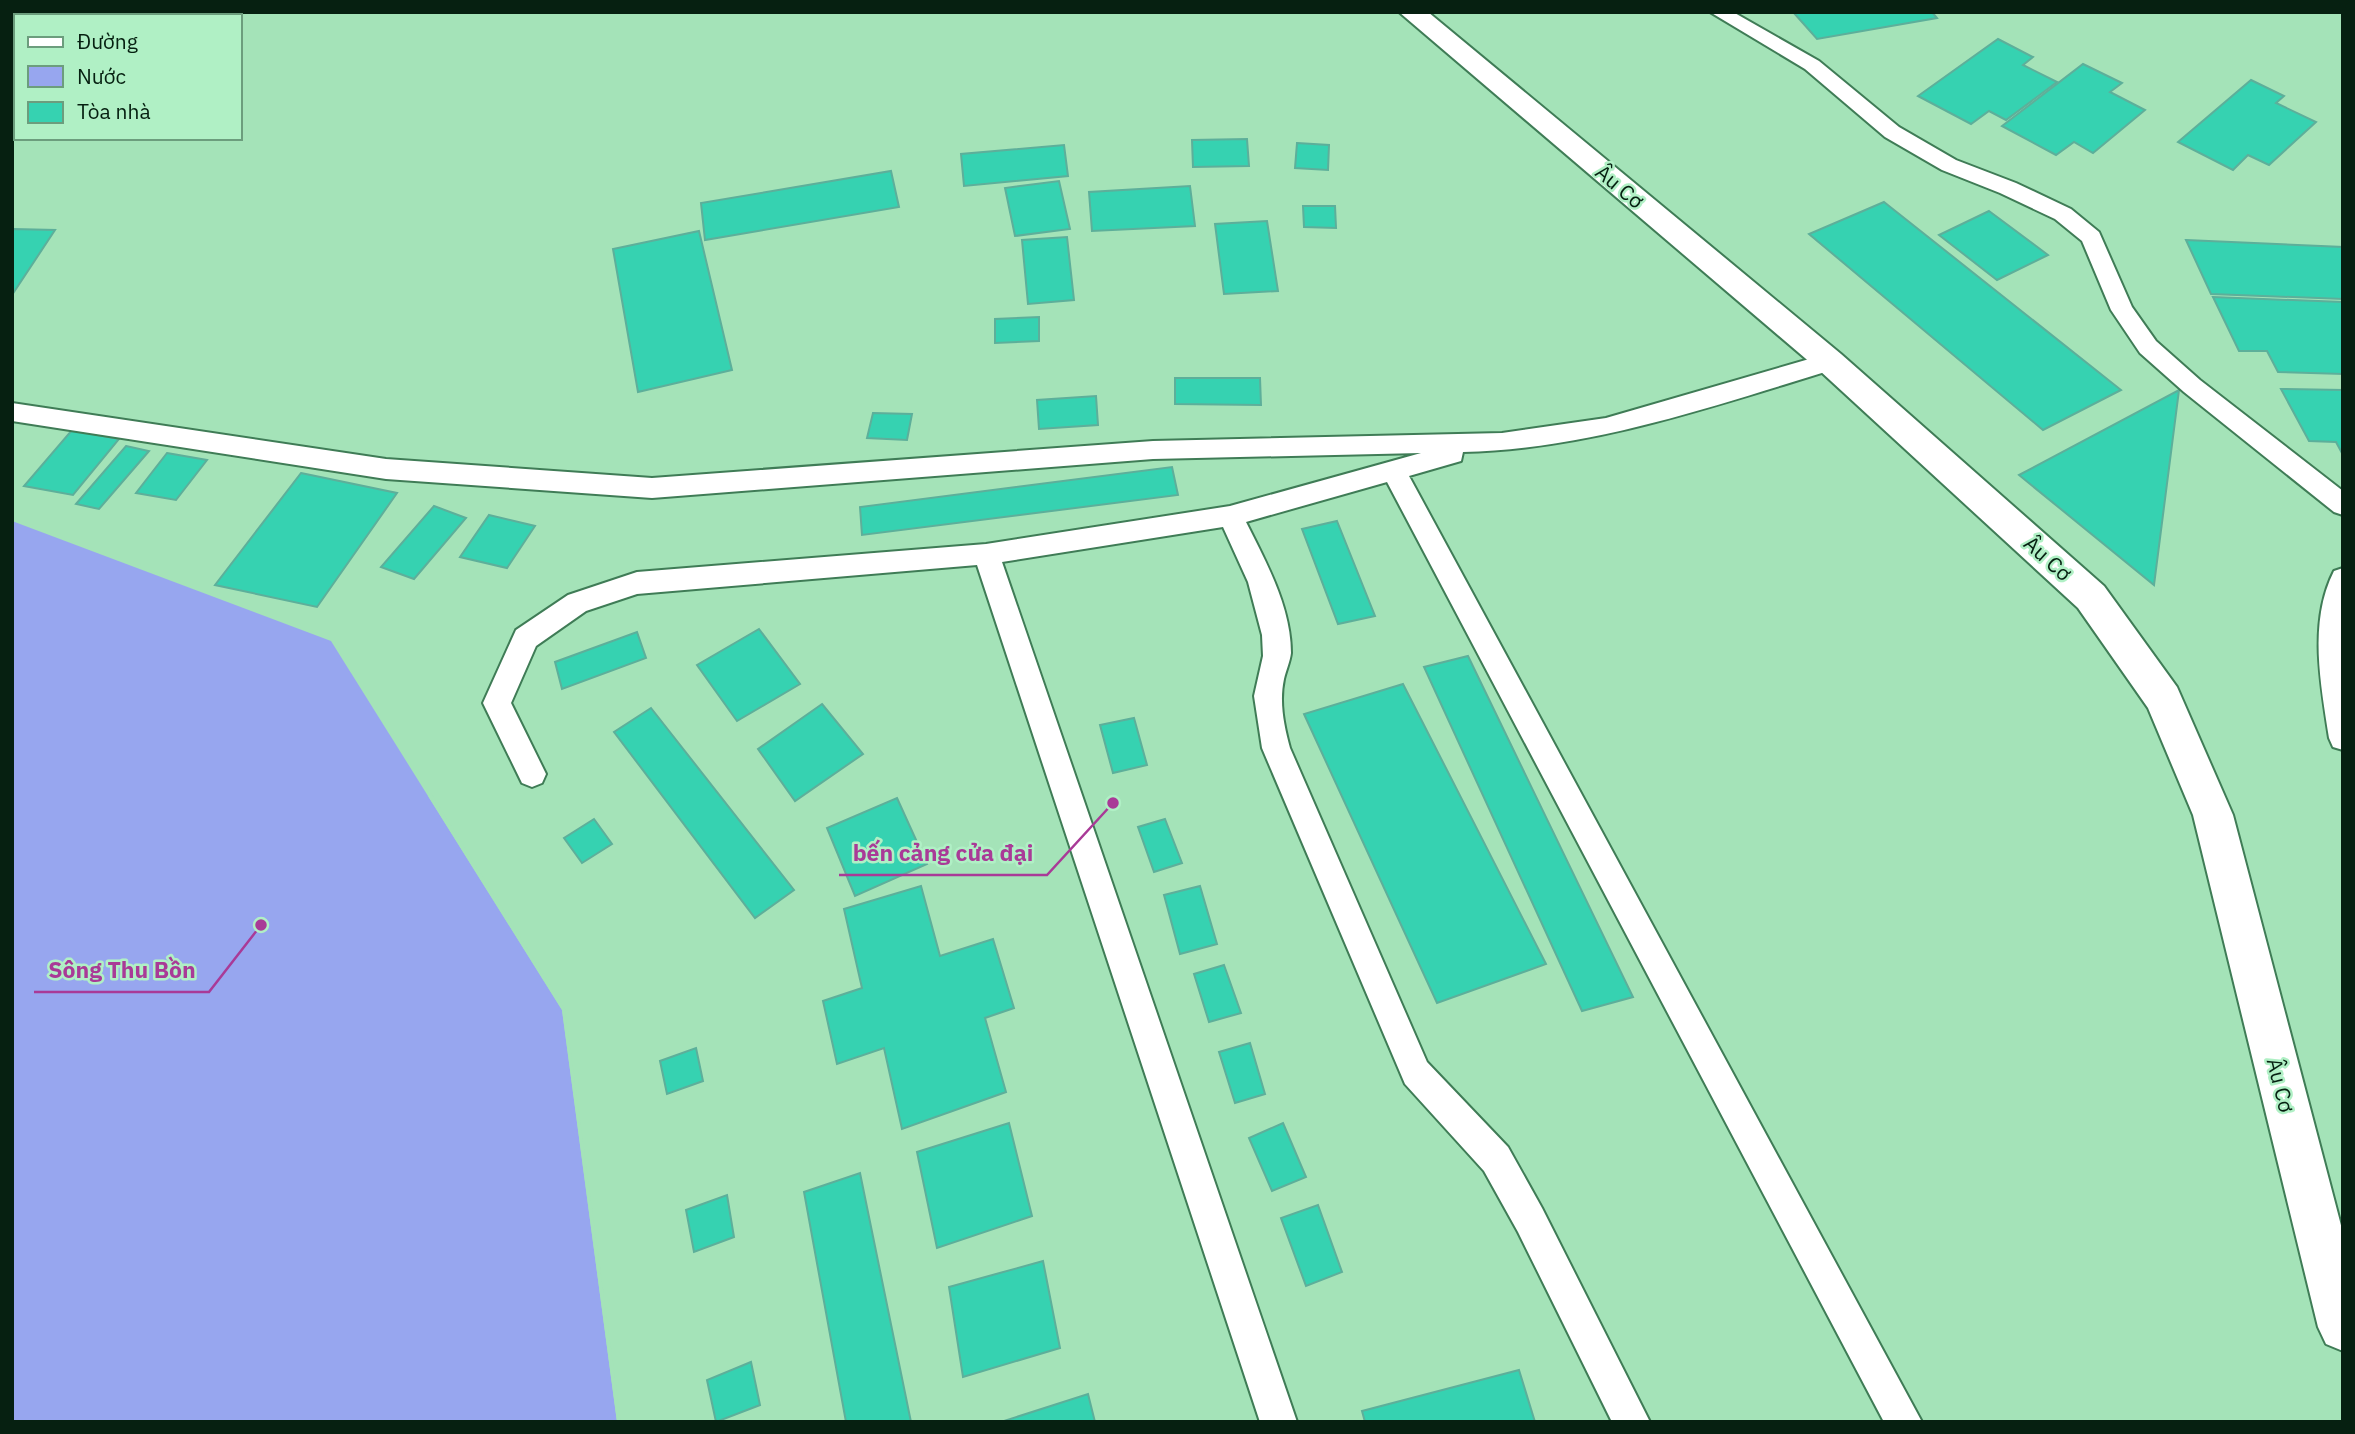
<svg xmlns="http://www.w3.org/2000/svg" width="2355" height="1434" font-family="'IBM Plex Sans',sans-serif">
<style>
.water{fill:#97a6ef}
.pier{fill:#a4e3b8}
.building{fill:#36d2b1;stroke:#5daf9a;stroke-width:2}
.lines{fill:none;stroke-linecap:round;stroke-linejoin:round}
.lane-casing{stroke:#3f7c56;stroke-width:4}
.secondary-casing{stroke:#3f7c56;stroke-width:4}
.lane{fill:#fff;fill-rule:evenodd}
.secondary{fill:#fff;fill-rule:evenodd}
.labels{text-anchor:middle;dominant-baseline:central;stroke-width:5;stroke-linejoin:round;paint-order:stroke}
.street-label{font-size:21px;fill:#062011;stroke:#b0f0c5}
.leader{fill:none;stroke:#a93a97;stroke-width:2.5}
.callout-dot{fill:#a93a97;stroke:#b0f0c5;stroke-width:2.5}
.callout-label{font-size:23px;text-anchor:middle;font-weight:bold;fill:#a93a97;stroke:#b0f0c5;stroke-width:5;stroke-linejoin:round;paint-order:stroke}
</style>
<rect width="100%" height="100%" fill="#a4e3b8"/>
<polygon class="water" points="12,521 331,641 562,1010 617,1422 12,1422"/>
<polygon class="pier" points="431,793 565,1009 621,1422 617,1422 562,1010 428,796"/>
<g class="building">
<polygon points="1793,12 1932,12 1937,18 1817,39"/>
<polygon points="1998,39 2033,57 2023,65 2057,82 2006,120 1989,111 1971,124 1918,96"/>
<polygon points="2083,64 2122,83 2110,92 2145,110 2093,153 2074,142 2056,155 2002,126"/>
<polygon points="2251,80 2284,96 2276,103 2316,122 2269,165 2248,155 2233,170 2178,142"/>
<polygon points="1247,139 1249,166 1193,167 1192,140"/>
<polygon points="1297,143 1329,145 1328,170 1295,168"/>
<polygon points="1064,145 1068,176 964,186 961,154"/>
<polygon points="891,171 899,207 705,240 701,203"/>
<polygon points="1059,181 1070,229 1015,236 1005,188"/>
<polygon points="1190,186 1195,226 1092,231 1089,192"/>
<polygon points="1884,202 2121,390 2043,430 1809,234"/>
<polygon points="1303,206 1335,206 1336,228 1304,227"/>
<polygon points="1989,211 2048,255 1997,280 1939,235"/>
<polygon points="1267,221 1278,291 1224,294 1215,224"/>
<polygon points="13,229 55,230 12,295 12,231"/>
<polygon points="699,231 732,370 638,392 613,249"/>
<polygon points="1067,237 1074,300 1028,304 1022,240"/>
<polygon points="2186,240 2343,247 2343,299 2211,294"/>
<polygon points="2213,297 2343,302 2343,374 2278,372 2267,351 2239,351"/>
<polygon points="1039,317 1039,341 995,343 995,319"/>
<polygon points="1175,378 1260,378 1261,405 1175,404"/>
<polygon points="2281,389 2343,390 2343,455 2336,442 2309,441"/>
<polygon points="2179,390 2154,585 2019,475"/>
<polygon points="1096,396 1098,425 1039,429 1037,400"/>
<polygon points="873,413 912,414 907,440 867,438"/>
<polygon points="72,430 119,439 73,495 24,486"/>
<polygon points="126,446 149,451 99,509 76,504"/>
<polygon points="167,453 207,460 176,500 136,493"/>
<polygon points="1172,467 1178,495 862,535 860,507"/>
<polygon points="301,473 397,493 317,607 215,585"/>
<polygon points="434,506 466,518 414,579 381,567"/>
<polygon points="489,515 535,526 507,568 460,557"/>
<polygon points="1337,521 1375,616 1338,624 1302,529"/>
<polygon points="759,629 800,684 737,721 697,665"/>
<polygon points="637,632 646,658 562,689 555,662"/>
<polygon points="1468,656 1633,997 1582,1011 1424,667"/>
<polygon points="1403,684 1546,964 1437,1003 1304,714"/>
<polygon points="822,704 863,754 795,801 758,749"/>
<polygon points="651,708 794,890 755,918 614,732"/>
<polygon points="1134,718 1147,765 1113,773 1100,725"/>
<polygon points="897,798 927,864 855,896 827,828"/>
<polygon points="594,819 612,844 582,863 564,838"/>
<polygon points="1165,819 1182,863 1154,872 1138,827"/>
<polygon points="921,886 940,956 993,939 1014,1008 985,1018 1006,1092 902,1129 884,1048 837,1064 823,1001 862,988 844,909"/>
<polygon points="1200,886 1217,944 1180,954 1164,895"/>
<polygon points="1224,965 1241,1013 1209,1022 1194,974"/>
<polygon points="1250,1043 1265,1094 1235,1103 1219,1052"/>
<polygon points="696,1048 703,1081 667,1094 660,1061"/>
<polygon points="1009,1123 1032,1216 937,1248 917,1152"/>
<polygon points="1283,1123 1306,1177 1272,1191 1249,1138"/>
<polygon points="860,1173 911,1422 846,1422 804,1192"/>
<polygon points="727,1195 734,1237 694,1252 686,1210"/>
<polygon points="1318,1205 1342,1272 1306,1286 1281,1218"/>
<polygon points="1043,1261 1060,1348 963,1377 949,1287"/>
<polygon points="751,1362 760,1405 716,1422 707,1380"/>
<polygon points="1519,1370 1535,1422 1365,1422 1362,1411"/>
<polygon points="1088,1394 1095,1422 1001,1422"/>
</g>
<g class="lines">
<defs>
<g id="lane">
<polygon points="1710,12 1733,12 1819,61 1899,127 1956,160 2016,183 2071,209 2099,232 2132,307 2156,341 2200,380 2343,491 2343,515 2334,512 2184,392 2140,353 2111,310 2082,241 2055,219 2000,193 1942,170 1885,137 1805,69"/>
<path d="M1830,353L1838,356L1842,362L1838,368C1716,405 1592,449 1463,452L1461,461L1409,476L1922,1422H1884L1387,482L1246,522C1266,562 1291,607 1291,653C1290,662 1286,670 1284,679C1279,702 1284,726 1290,748L1427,1062L1508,1147L1542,1208L1650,1422H1612L1518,1232L1484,1171L1405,1084L1262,748L1254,696L1263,656L1262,635L1248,582L1223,527L1002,562L1297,1422H1260L977,565L637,594L586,611L536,646L511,703L546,774L542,783L532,787L522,783L483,703L516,630L568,595L637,572L986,544L1230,506L1421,453L1153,459L652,498L386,479L12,421V403L386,459L652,478L1153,441L1502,433L1606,418Z"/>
<path d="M2343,568V750L2333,747L2329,738C2321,685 2308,622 2334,571Z"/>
</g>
<polygon id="secondary" points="1399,12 1428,12 1841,354 2104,586 2177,687 2233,815 2343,1233 2343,1351 2326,1344 2318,1327 2193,815 2148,708 2078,608 1819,370"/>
</defs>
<use href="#lane" class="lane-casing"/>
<use href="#secondary" class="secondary-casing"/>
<use href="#lane" class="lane"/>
<use href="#secondary" class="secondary"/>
</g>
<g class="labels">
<g class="street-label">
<text transform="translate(1620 186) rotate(40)">Âu Cơ</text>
<text transform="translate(2048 558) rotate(42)">Âu Cơ</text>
<text transform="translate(2281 1085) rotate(76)">Âu Cơ</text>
</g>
</g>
<path class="leader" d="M1113 803L1047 875H839M261 925L209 992H34"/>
<g class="callout-dot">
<circle cx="1113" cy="803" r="7"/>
<circle cx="261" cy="925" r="7"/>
</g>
<g class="callout-label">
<text x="943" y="861">bến cảng cửa đại</text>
<text x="122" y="978">Sông Thu Bồn</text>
</g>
<rect width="2355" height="1434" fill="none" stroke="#062011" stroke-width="28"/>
<rect x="14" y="14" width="228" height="126" fill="#b0f0c5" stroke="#6c9d7d" stroke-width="2"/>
<rect x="28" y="37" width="35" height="10" fill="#ffffff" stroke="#6c9d7d" stroke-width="2"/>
<text x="77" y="49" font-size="21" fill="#062011">Đường</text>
<rect x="28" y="66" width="35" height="21" fill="#97a6ef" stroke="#6c9d7d" stroke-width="2"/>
<text x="77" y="84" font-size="21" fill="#062011">Nước</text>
<rect x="28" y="102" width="35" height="21" fill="#36d2b1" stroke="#6c9d7d" stroke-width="2"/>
<text x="77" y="119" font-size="21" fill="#062011">Tòa nhà</text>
</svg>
